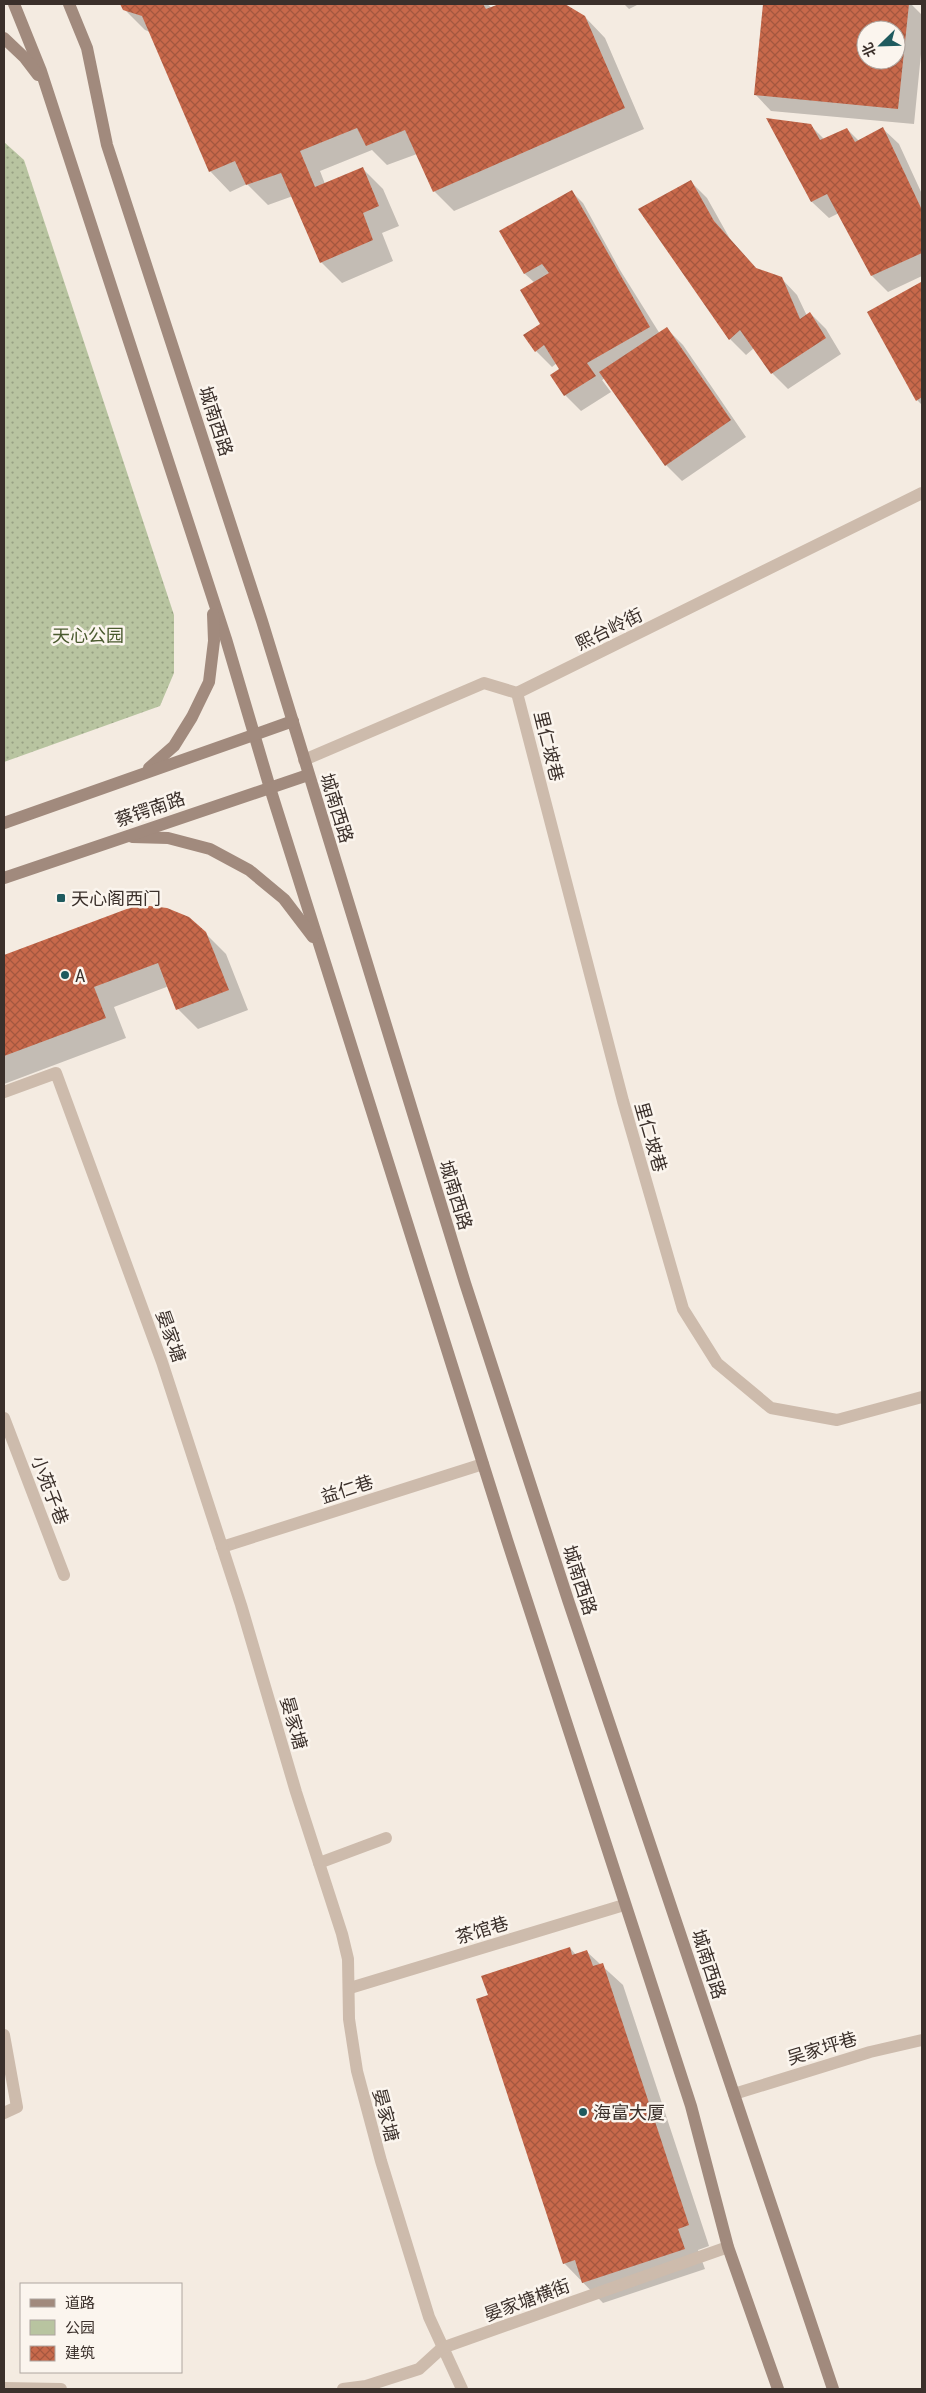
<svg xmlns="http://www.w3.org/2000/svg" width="926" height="2393" font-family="'Roboto Condensed','Noto Sans SC',sans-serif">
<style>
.green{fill:url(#green-dots)}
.shadow{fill:#0003;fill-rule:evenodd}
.building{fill:url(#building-cross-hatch);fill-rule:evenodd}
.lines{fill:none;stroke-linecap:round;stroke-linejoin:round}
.lane{stroke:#cdbbac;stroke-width:12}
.street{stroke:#cdbbac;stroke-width:12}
.secondary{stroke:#a18a7d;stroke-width:12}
.poi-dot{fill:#1f5a5e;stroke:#fbf5ee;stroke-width:2}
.labels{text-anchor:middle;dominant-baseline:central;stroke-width:5;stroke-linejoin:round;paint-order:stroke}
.street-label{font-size:18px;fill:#3b302b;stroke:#fbf5ee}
.park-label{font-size:18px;fill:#4a5a2e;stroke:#fbf5ee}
.poi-label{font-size:18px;fill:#3b302b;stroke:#fbf5ee;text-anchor:start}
</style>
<defs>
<pattern id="green-dots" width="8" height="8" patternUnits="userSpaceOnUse" patternTransform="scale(1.25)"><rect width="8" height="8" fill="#b8c4a0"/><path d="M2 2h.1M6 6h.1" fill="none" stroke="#97a083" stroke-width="1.8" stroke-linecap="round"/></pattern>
<pattern id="building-cross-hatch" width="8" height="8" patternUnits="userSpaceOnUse" patternTransform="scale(1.25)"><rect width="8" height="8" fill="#c8694b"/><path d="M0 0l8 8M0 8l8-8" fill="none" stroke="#a4573f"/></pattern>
</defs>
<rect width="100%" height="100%" fill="#f4ebe1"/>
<polygon class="green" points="4,142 24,160 174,615 174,673 160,706 4,762"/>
<g class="shadow">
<polygon points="121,4 487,4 492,8 502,4 563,4 585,17 605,38 644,129 454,211 434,191 417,154 387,165 372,150 320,171 325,184 363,169 383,189 399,226 382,233 393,261 342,283 321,262 293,196 268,205 247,184 230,192 210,171 150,32 145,30 124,9"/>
<polygon points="624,4 639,4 629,9"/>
<path d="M764,4H911L922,15V44L914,124L771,111L755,94ZM866,30H896V60H866Z"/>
<polygon points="768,120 810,125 824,139 847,129 859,141 882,128 899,144 922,194 922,276 888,292 872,276 839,213 829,218 812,202"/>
<polygon points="691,182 707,198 730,239 758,270 781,278 797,295 807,316 810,313 826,329 841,354 788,389 772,373 754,348 746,355 730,339"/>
<polygon points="572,192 583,203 620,270 660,334 667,329 683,345 746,437 682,481 666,465 605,378 602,380 611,392 581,411 565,395 561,370 557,363 552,367 536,351 542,325 535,283 525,274 501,231"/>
<polygon points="921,284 922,285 922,405 917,400"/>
<polygon points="133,908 205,933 226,954 248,1010 198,1029 178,1009 169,986 114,1007 126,1038 4,1084 4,957"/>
<polygon points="570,1948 576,1955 587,1952 623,1985 709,2246 698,2250 705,2269 603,2303 564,2263 489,1996"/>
</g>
<g class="building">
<polygon points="120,4 483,4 486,9 499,4 565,4 585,16 625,108 433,192 405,130 366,146 357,128 300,151 315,187 363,167 379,206 363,213 373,240 320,263 281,173 246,185 235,161 209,172 142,16 123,10"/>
<path d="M763,4H909L898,109L754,95ZM866,30H896V60H866Z"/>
<polygon points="766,118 811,124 820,140 847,128 855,142 883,127 922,210 922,253 871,276 827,194 811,202"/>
<polygon points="691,180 714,221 756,268 782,277 800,319 810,312 826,338 771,374 740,330 729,340 638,209"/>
<polygon points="572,190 650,327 587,363 596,376 564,396 550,375 559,369 544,345 535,352 523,335 540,324 520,290 549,273 542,264 524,274 499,231"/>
<polygon points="921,282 922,397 916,401 867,312"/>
<polygon points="667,327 731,420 665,466 599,372"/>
<polygon points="150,906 167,908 189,917 206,932 229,990 176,1010 158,963 94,987 106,1018 4,1056 4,955 132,907"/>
<polygon points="570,1947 572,1955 587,1950 593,1966 603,1963 689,2225 678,2229 685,2249 582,2283 575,2260 563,2264 476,1999 488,1995 481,1976"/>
</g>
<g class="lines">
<g class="lane">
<polyline points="222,1547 483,1464"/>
<polyline points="319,1863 386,1838"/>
<polyline points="350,1988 624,1905"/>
<polyline points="4,2035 17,2107 4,2113"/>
</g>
<g class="street">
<polyline points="517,693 623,1101 683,1309 717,1363 771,1408 837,1420 922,1397"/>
<polyline points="304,760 484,683 517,693 922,493"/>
<polyline points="4,1092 56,1073 162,1362 241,1605 296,1792 342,1934 348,1959 349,2019 357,2071 381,2161 429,2317 462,2389"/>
<polyline points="4,1418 64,1575"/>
<polyline points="734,2094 870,2052 922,2040"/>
<polyline points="4,2388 61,2389"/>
<polyline points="343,2389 366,2386 419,2369 442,2348 728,2247"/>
</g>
<g class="secondary">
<polyline points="14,4 41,71 226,639 270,788 507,1540 691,2106 728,2247 778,2389"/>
<polyline points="69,4 87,48 107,145 262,621 465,1283 568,1600 833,2389"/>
<polyline points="4,38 25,58 38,75"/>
<polyline points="149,768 174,746 192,717 209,682 214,641 213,614"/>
<polyline points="4,823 293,721"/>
<polyline points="132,837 168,838 210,849 249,870 284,899 313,937"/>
<polyline points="4,878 308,775"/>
</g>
</g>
<g class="poi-dot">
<rect x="56" y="893" width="10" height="10" rx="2.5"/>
<circle cx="65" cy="975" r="5"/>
<circle cx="583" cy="2112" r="5"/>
</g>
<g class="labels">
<g class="street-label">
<text transform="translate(216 421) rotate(72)">城南西路</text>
<text transform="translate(609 629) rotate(-26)">熙台岭街</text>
<text transform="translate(549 746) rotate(76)">里仁坡巷</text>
<text transform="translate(337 808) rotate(73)">城南西路</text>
<text transform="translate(150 809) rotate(-19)">蔡锷南路</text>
<text transform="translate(651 1137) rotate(74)">里仁坡巷</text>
<text transform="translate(456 1195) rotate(73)">城南西路</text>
<text transform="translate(171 1336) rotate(70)">晏家塘</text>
<text transform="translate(347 1489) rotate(-18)">益仁巷</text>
<text transform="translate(50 1490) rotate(69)">小苑子巷</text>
<text transform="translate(580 1580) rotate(72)">城南西路</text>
<text transform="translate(294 1723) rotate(74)">晏家塘</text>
<text transform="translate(482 1930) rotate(-17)">茶馆巷</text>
<text transform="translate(709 1964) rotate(72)">城南西路</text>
<text transform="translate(822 2048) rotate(-17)">吴家坪巷</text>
<text transform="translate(386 2115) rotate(75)">晏家塘</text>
<text transform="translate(527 2300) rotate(-20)">晏家塘横街</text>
</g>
<g class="park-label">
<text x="88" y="635">天心公园</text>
</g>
<g class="poi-label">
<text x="71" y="898">天心阁西门</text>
<text x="75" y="975">A</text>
<text x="593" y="2112">海富大厦</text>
</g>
</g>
<rect width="926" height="2393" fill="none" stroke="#3b302b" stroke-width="10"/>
<rect x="20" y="2283" width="162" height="90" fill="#fbf5ee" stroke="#aea6a0"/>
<rect x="30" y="2299" width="25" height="8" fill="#a18a7d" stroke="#aea6a0"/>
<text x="65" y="2308" font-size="15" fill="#3b302b">道路</text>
<rect x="30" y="2320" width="25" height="15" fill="#b8c4a0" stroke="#aea6a0"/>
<text x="65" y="2333" font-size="15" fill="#3b302b">公园</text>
<rect x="30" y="2346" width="25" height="15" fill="url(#building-cross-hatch)" stroke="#aea6a0"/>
<text x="65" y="2358" font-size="15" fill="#3b302b">建筑</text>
<g transform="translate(881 45) rotate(247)"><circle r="24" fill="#fbf5ee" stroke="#aea6a0"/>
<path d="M0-4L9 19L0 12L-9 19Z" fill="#1f5a5e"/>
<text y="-8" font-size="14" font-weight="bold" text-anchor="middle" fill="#3b302b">北</text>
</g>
</svg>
